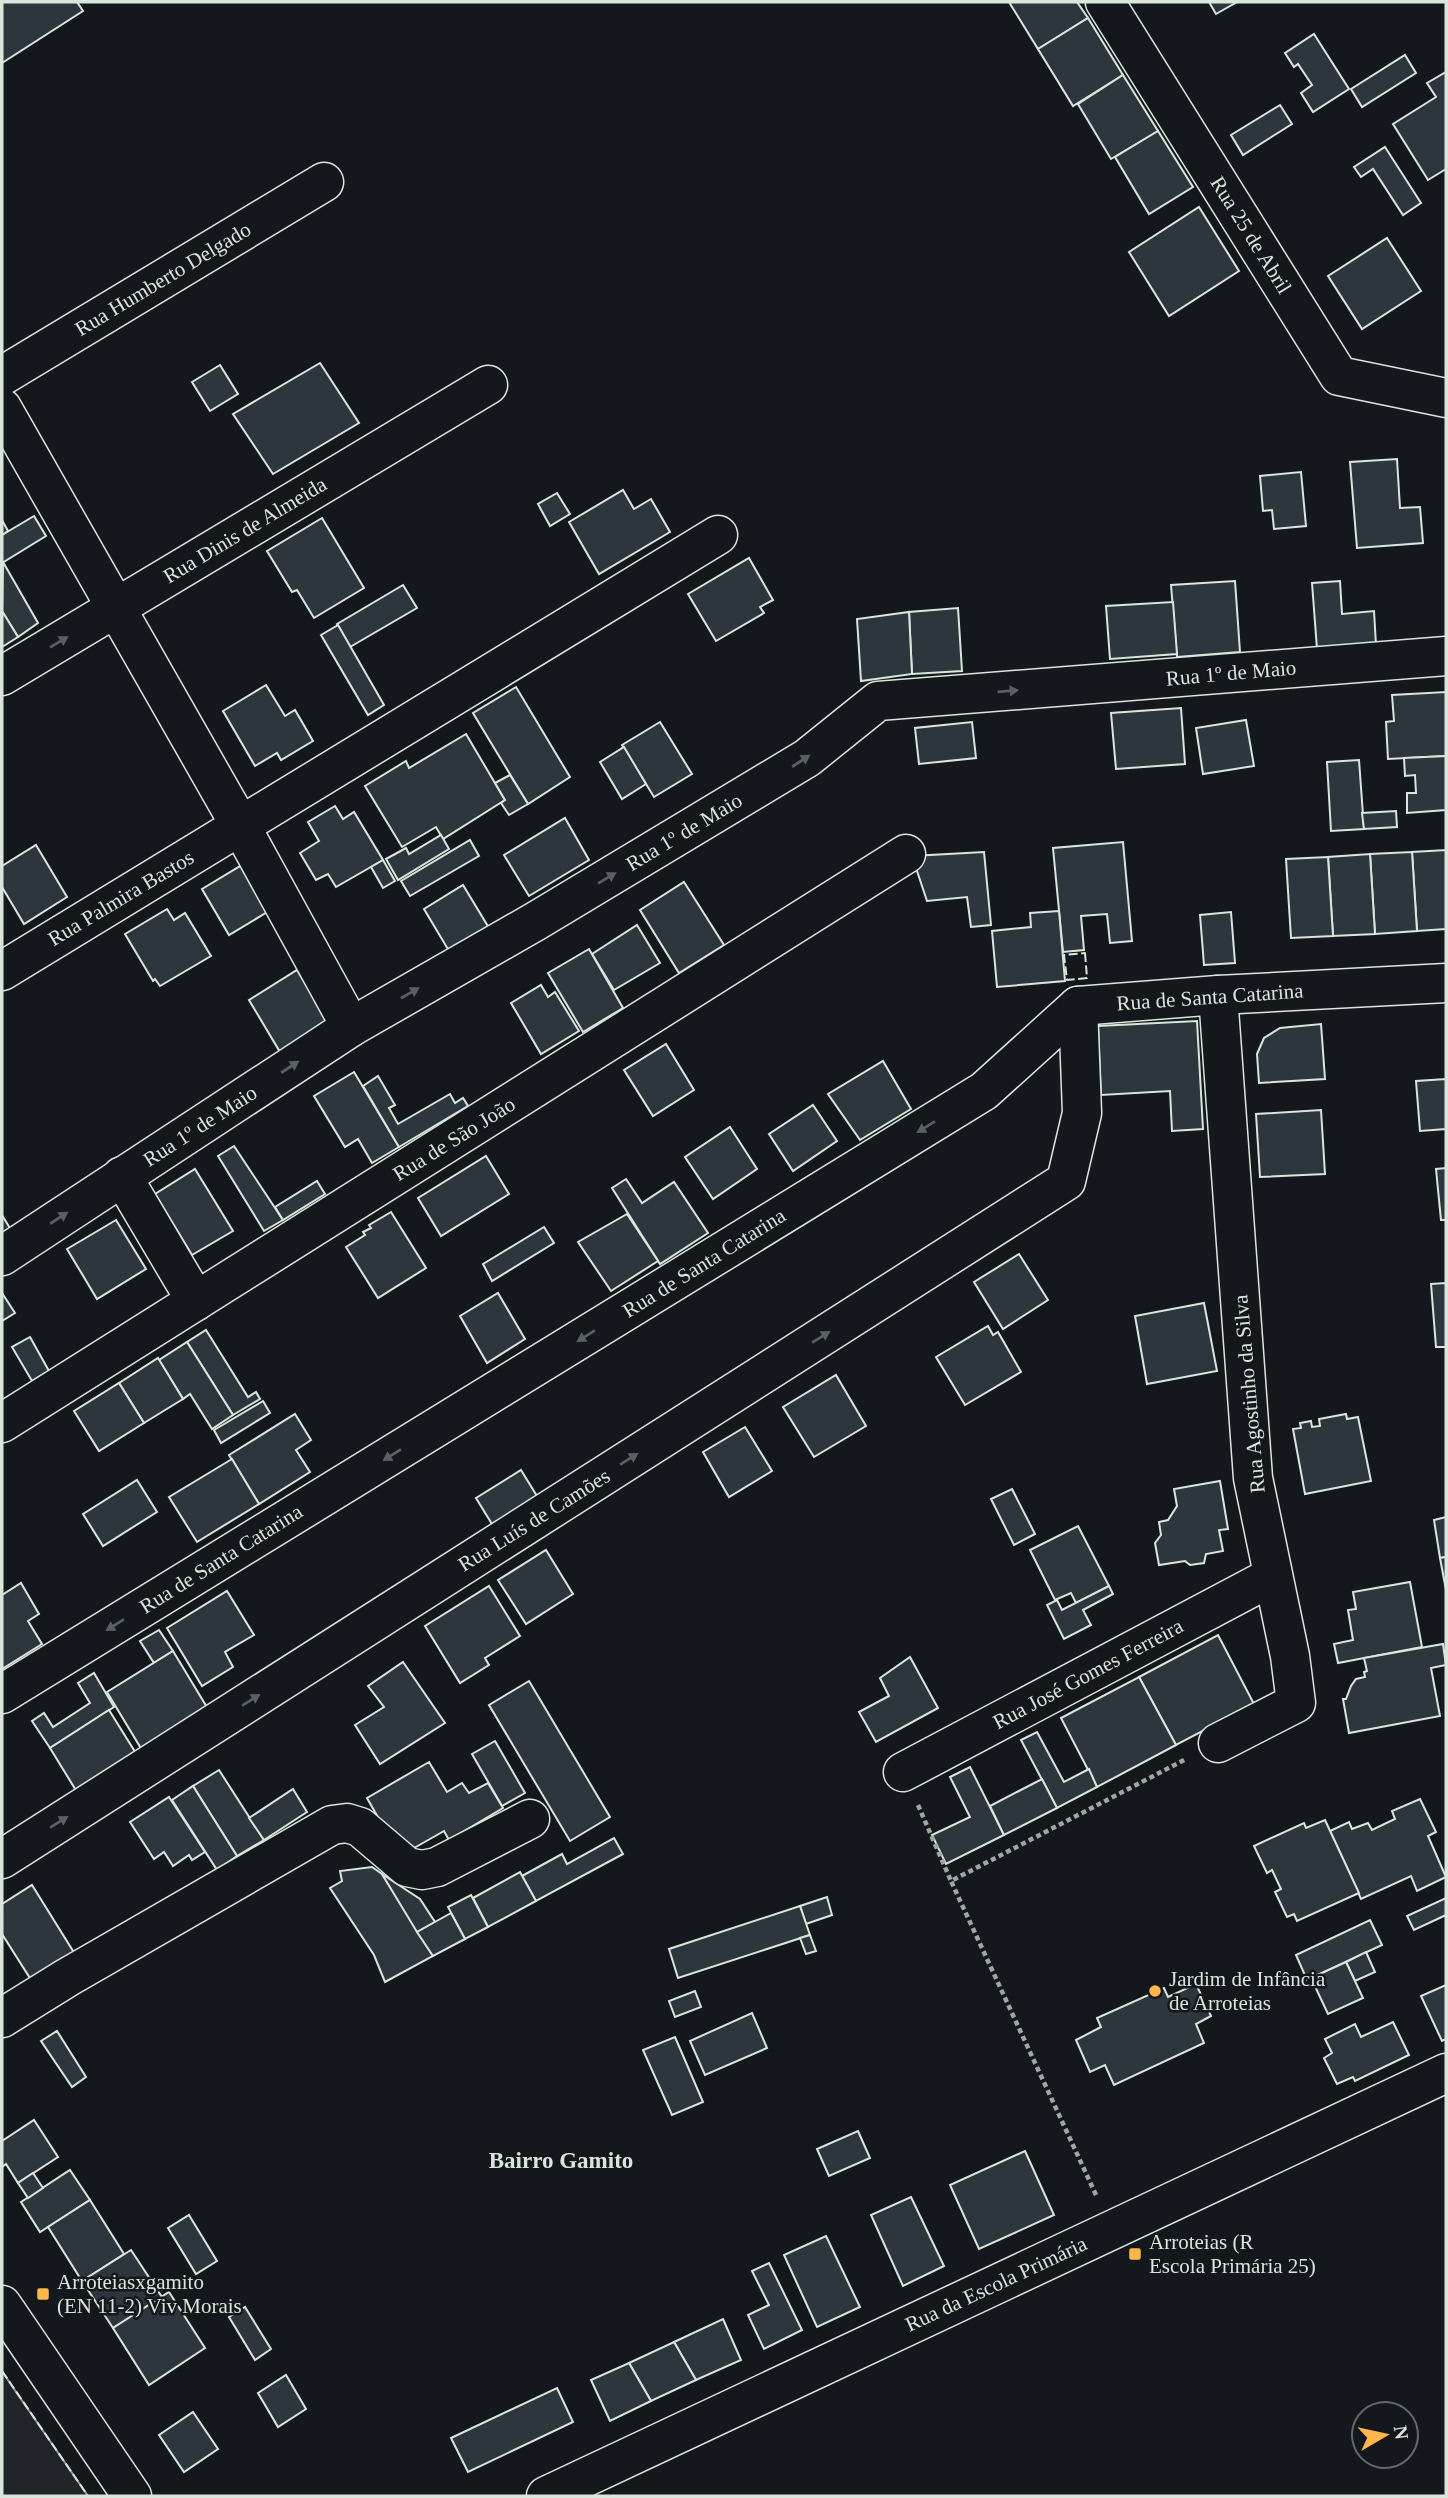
<svg xmlns="http://www.w3.org/2000/svg" width="1448" height="2498" font-family="Georgia,serif">
<style>
.green{fill:#202428;stroke:#939e99;stroke-width:2}
.building{fill:#2c363c;stroke:#d8e6dc;stroke-width:2}
.lines{fill:none;stroke-linecap:round;stroke-linejoin:round}
.minor-casing{stroke:#d8e6dc;stroke-width:41}
.major-casing{stroke:#d8e6dc;stroke-width:41}
.path{stroke:#9da8a2;stroke-width:4.5;stroke-dasharray:5 3.5;stroke-linecap:butt}
.minor{stroke:#14181c;stroke-width:38}
.major{stroke:#14181c;stroke-width:38}
.fence{stroke:#d8e6dc;stroke-width:2;stroke-dasharray:9 3.5;stroke-linecap:butt}
.oneway{fill:#59605f}
.poi-dot{fill:#ffb74d;stroke:#14181c;stroke-width:2.5}
.labels{text-anchor:middle;dominant-baseline:central;stroke-width:5;stroke-linejoin:round;paint-order:stroke}
.street-label{font-size:21px;fill:#d8e6dc;stroke:#14181c}
.poi-label{font-size:21px;fill:#d8e6dc;stroke:#14181c;text-anchor:start}
.neighbourhood-label{font-size:23px;font-weight:bold;fill:#d8e6dc;stroke:#14181c}
</style>
<rect width="100%" height="100%" fill="#14181c"/>
<polygon class="green" points="2,2371 12,2386 88,2496 2,2496"/>
<g class="building">
<polygon points="2,2 77,2 83,11 2,63"/>
<polygon points="1009,2 1077,2 1088,18 1038,49"/>
<polygon points="1209,2 1237,2 1216,14"/>
<polygon points="1088,18 1123,75 1073,106 1038,49"/>
<polygon points="1314,34 1349,89 1313,112 1301,93 1312,85 1298,64 1294,67 1285,53"/>
<polygon points="1405,55 1416,73 1362,107 1351,89"/>
<polygon points="1446,72 1446,169 1428,180 1393,124 1436,97 1427,83"/>
<polygon points="1123,75 1158,131 1111,159 1078,104"/>
<polygon points="1280,105 1292,124 1243,155 1231,135"/>
<polygon points="1158,131 1193,187 1149,214 1115,157"/>
<polygon points="1385,147 1421,203 1403,215 1373,169 1361,177 1354,167"/>
<polygon points="1199,207 1239,271 1169,316 1129,252"/>
<polygon points="1387,238 1421,291 1362,329 1328,276"/>
<polygon points="320,363 359,423 273,474 233,414"/>
<polygon points="220,365 238,394 210,411 192,382"/>
<polygon points="1397,459 1400,508 1420,507 1423,543 1357,548 1350,462"/>
<polygon points="1301,472 1306,526 1274,529 1272,510 1263,511 1260,476"/>
<polygon points="623,490 634,509 651,499 670,532 599,574 569,522"/>
<polygon points="557,493 570,514 550,526 538,504"/>
<polygon points="34,516 46,536 2,563 2,535"/>
<polygon points="322,518 364,588 314,618 297,590 292,592 267,551"/>
<polygon points="2,520 8,531 2,535"/>
<polygon points="749,558 773,600 760,607 764,613 716,641 688,594"/>
<polygon points="3,562 38,623 18,637 2,611"/>
<polygon points="1235,581 1240,652 1177,657 1171,585"/>
<polygon points="1340,581 1342,614 1374,611 1376,645 1317,649 1312,583"/>
<polygon points="403,585 417,608 350,647 337,624"/>
<polygon points="1173,602 1177,654 1110,659 1106,606"/>
<polygon points="958,608 962,671 912,674 909,612"/>
<polygon points="2,611 18,637 2,647"/>
<polygon points="909,612 912,674 861,681 857,619"/>
<polygon points="338,625 384,705 368,715 321,635"/>
<polygon points="266,685 285,716 295,710 313,741 281,760 277,753 255,766 223,711"/>
<polygon points="516,687 570,777 528,804 473,713"/>
<polygon points="1446,692 1446,756 1388,759 1386,722 1394,721 1392,695"/>
<polygon points="1181,708 1185,764 1116,769 1111,713"/>
<polygon points="1246,720 1254,766 1203,774 1196,728"/>
<polygon points="660,722 692,774 654,797 622,745"/>
<polygon points="972,722 976,758 919,764 915,728"/>
<polygon points="466,734 505,800 443,839 436,827 402,847 365,786 406,761 409,768"/>
<polygon points="624,747 646,784 622,799 600,762"/>
<polygon points="1446,756 1446,810 1407,813 1407,793 1416,793 1415,775 1405,776 1404,758"/>
<polygon points="1359,760 1364,829 1331,831 1327,762"/>
<polygon points="510,775 528,804 509,815 501,803 505,800 495,783"/>
<polygon points="335,806 343,819 354,812 383,860 336,887 328,874 316,880 300,853 319,841 308,822"/>
<polygon points="1396,811 1397,827 1364,829 1362,813"/>
<polygon points="565,818 589,860 529,896 504,855"/>
<polygon points="441,835 449,849 398,880 386,859 406,848 409,854"/>
<polygon points="470,840 479,856 410,896 401,881"/>
<polygon points="1123,842 1132,941 1110,943 1107,914 1081,916 1084,950 1063,952 1053,848"/>
<polygon points="36,845 67,897 24,924 2,887 2,866"/>
<polygon points="1446,850 1446,929 1417,931 1412,852"/>
<polygon points="984,852 991,925 971,927 967,897 927,901 912,856"/>
<polygon points="1412,852 1417,931 1375,934 1370,854"/>
<polygon points="1370,854 1375,934 1333,936 1328,857"/>
<polygon points="1328,857 1333,936 1291,938 1286,859"/>
<polygon points="383,860 395,881 383,888 371,867"/>
<polygon points="242,865 269,911 229,935 202,889"/>
<polygon points="684,882 724,945 679,973 640,910"/>
<polygon points="463,885 489,928 449,951 424,909"/>
<polygon points="167,909 174,920 185,913 211,956 160,986 155,979 153,981 125,934"/>
<polygon points="1059,911 1065,981 997,987 992,931 1031,927 1030,913"/>
<polygon points="1231,912 1235,963 1204,965 1200,915"/>
<polygon points="637,925 660,963 614,990 592,954"/>
<polygon points="589,949 623,1008 583,1032 548,973"/>
<polygon points="297,970 329,1022 280,1052 249,1000"/>
<polygon points="541,985 548,997 555,992 579,1031 541,1054 511,1003"/>
<polygon points="1197,1021 1203,1129 1172,1131 1170,1091 1101,1095 1098,1026"/>
<polygon points="1321,1024 1325,1079 1259,1083 1257,1054 1264,1038 1280,1028"/>
<polygon points="666,1044 694,1090 653,1116 624,1070"/>
<polygon points="883,1061 911,1109 860,1140 828,1094"/>
<polygon points="354,1072 399,1147 372,1163 358,1139 345,1147 314,1096"/>
<polygon points="378,1076 395,1105 389,1108 398,1124 450,1094 455,1103 463,1098 468,1106 399,1147 363,1086"/>
<polygon points="1446,1079 1446,1129 1420,1131 1416,1081"/>
<polygon points="813,1105 837,1141 793,1171 769,1134"/>
<polygon points="1321,1110 1325,1174 1260,1177 1256,1114"/>
<polygon points="730,1127 757,1169 713,1199 685,1157"/>
<polygon points="234,1146 283,1220 264,1231 218,1156"/>
<polygon points="486,1156 509,1194 441,1236 418,1198"/>
<polygon points="1446,1168 1446,1220 1441,1220 1436,1169"/>
<polygon points="195,1169 233,1231 192,1255 155,1194"/>
<polygon points="626,1179 642,1203 674,1182 708,1233 660,1264 612,1188"/>
<polygon points="317,1181 325,1194 283,1220 275,1207"/>
<polygon points="391,1212 426,1268 378,1298 346,1247 365,1235 363,1232 371,1228 369,1225"/>
<polygon points="627,1214 658,1261 611,1291 578,1242"/>
<polygon points="2,1215 11,1230 2,1236"/>
<polygon points="116,1220 146,1269 97,1299 67,1249"/>
<polygon points="544,1227 554,1243 492,1281 483,1264"/>
<polygon points="1019,1254 1048,1300 1003,1329 974,1282"/>
<polygon points="1446,1283 1446,1347 1436,1347 1431,1284"/>
<polygon points="2,1293 15,1313 2,1321"/>
<polygon points="498,1293 525,1339 487,1363 460,1316"/>
<polygon points="1204,1303 1217,1371 1147,1384 1135,1316"/>
<polygon points="988,1326 993,1335 998,1332 1021,1372 965,1405 936,1357"/>
<polygon points="206,1330 248,1397 256,1392 260,1399 233,1415 187,1342"/>
<polygon points="30,1337 49,1371 32,1381 12,1347"/>
<polygon points="187,1342 233,1415 212,1429 190,1394 183,1399 159,1360"/>
<polygon points="158,1358 183,1399 144,1423 119,1383"/>
<polygon points="836,1375 866,1426 814,1457 783,1407"/>
<polygon points="119,1383 144,1423 99,1451 74,1411"/>
<polygon points="263,1401 270,1413 221,1443 214,1430"/>
<polygon points="295,1414 311,1440 296,1450 310,1472 259,1504 229,1455"/>
<polygon points="1346,1414 1347,1419 1358,1417 1371,1481 1305,1494 1293,1429 1301,1428 1300,1423 1311,1421 1312,1427 1320,1426 1319,1419"/>
<polygon points="745,1427 772,1471 729,1497 703,1452"/>
<polygon points="232,1459 259,1504 197,1542 169,1497"/>
<polygon points="521,1470 540,1501 495,1529 476,1498"/>
<polygon points="137,1480 157,1512 103,1546 83,1514"/>
<polygon points="1220,1481 1228,1529 1219,1530 1223,1551 1206,1554 1204,1563 1190,1565 1185,1561 1159,1565 1155,1543 1161,1535 1159,1522 1168,1520 1177,1506 1174,1489"/>
<polygon points="1012,1489 1035,1534 1014,1545 991,1499"/>
<polygon points="1446,1517 1446,1557 1440,1558 1434,1520"/>
<polygon points="1078,1526 1109,1586 1076,1603 1071,1593 1055,1600 1030,1550"/>
<polygon points="546,1550 573,1594 526,1624 498,1580"/>
<polygon points="1446,1557 1446,1590 1440,1558"/>
<polygon points="1410,1582 1422,1647 1338,1663 1334,1644 1353,1640 1348,1610 1356,1609 1353,1592"/>
<polygon points="21,1583 39,1614 28,1621 42,1644 2,1669 2,1595"/>
<polygon points="489,1586 520,1636 485,1658 489,1665 460,1683 425,1626"/>
<polygon points="1109,1586 1113,1594 1083,1610 1091,1625 1064,1639 1047,1605 1057,1600 1062,1610"/>
<polygon points="227,1591 254,1635 225,1652 233,1667 202,1686 167,1628"/>
<polygon points="159,1630 173,1651 154,1663 140,1641"/>
<polygon points="1218,1635 1254,1704 1176,1745 1139,1677"/>
<polygon points="1443,1644 1446,1665 1431,1668 1440,1716 1349,1733 1343,1699 1346,1699 1351,1686 1356,1679 1365,1677 1364,1672 1367,1671 1364,1658"/>
<polygon points="173,1651 208,1709 142,1750 107,1692"/>
<polygon points="910,1657 938,1708 876,1742 859,1712 889,1696 880,1678"/>
<polygon points="403,1662 445,1723 380,1764 355,1725 384,1707 368,1686"/>
<polygon points="94,1673 114,1707 50,1748 32,1721 44,1713 53,1727 90,1703 78,1683"/>
<polygon points="1139,1677 1176,1745 1097,1787 1061,1718"/>
<polygon points="529,1681 610,1817 570,1841 489,1705"/>
<polygon points="109,1710 137,1755 77,1792 50,1748"/>
<polygon points="1037,1732 1064,1782 1089,1769 1097,1787 1057,1808 1021,1740"/>
<polygon points="495,1741 525,1793 502,1806 472,1754"/>
<polygon points="429,1762 447,1792 462,1783 469,1793 488,1783 503,1808 449,1840 444,1831 400,1856 367,1798"/>
<polygon points="970,1767 1004,1835 946,1864 932,1835 970,1817 950,1777"/>
<polygon points="219,1770 264,1840 237,1856 193,1786"/>
<polygon points="1042,1779 1057,1808 1004,1835 990,1806"/>
<polygon points="193,1786 237,1856 217,1870 172,1800"/>
<polygon points="293,1789 307,1812 264,1840 249,1818"/>
<polygon points="169,1797 205,1852 192,1860 189,1855 173,1866 164,1852 154,1859 130,1822"/>
<polygon points="1420,1799 1436,1832 1428,1836 1446,1877 1417,1891 1411,1876 1361,1899 1330,1831 1349,1822 1352,1829 1368,1823 1372,1830 1395,1819 1392,1811"/>
<polygon points="1325,1820 1359,1893 1297,1921 1294,1914 1287,1917 1275,1892 1281,1889 1272,1870 1267,1873 1254,1846 1304,1823 1306,1828"/>
<polygon points="614,1838 623,1854 536,1901 522,1876 562,1854 567,1864"/>
<polygon points="372,1867 382,1874 433,1956 385,1982 374,1955 330,1888 342,1881 340,1871"/>
<polygon points="520,1872 536,1901 488,1927 473,1898"/>
<polygon points="382,1874 420,1899 435,1922 417,1932"/>
<polygon points="32,1885 78,1959 35,1986 2,1934 2,1904"/>
<polygon points="471,1895 488,1927 465,1939 448,1907"/>
<polygon points="827,1897 832,1915 806,1924 800,1906"/>
<polygon points="1446,1898 1446,1915 1414,1930 1407,1916"/>
<polygon points="800,1906 810,1935 678,1978 669,1949"/>
<polygon points="451,1913 465,1939 433,1956 417,1932"/>
<polygon points="1370,1920 1382,1945 1307,1980 1296,1955"/>
<polygon points="810,1935 816,1951 806,1954 800,1938"/>
<polygon points="1366,1952 1375,1972 1355,1981 1346,1962"/>
<polygon points="1346,1962 1363,1998 1328,2014 1311,1978"/>
<polygon points="1196,1984 1211,2016 1196,2024 1204,2043 1114,2085 1105,2065 1090,2072 1076,2040 1101,2027 1097,2018 1164,1988 1168,1997"/>
<polygon points="1446,1985 1446,2039 1442,2041 1421,1996"/>
<polygon points="695,1991 701,2007 675,2017 669,2001"/>
<polygon points="752,2013 767,2048 705,2075 690,2041"/>
<polygon points="1393,2022 1409,2055 1355,2081 1353,2077 1337,2084 1324,2058 1332,2053 1325,2039 1355,2024 1361,2037"/>
<polygon points="57,2031 86,2077 72,2087 41,2041"/>
<polygon points="675,2037 703,2102 672,2115 643,2050"/>
<polygon points="34,2120 58,2157 18,2183 6,2164 2,2167 2,2141"/>
<polygon points="858,2131 870,2158 829,2176 817,2149"/>
<polygon points="1025,2151 1054,2215 979,2249 950,2185"/>
<polygon points="70,2170 90,2200 40,2232 21,2202"/>
<polygon points="33,2173 43,2188 28,2198 18,2183"/>
<polygon points="911,2197 944,2266 903,2286 871,2215"/>
<polygon points="90,2200 124,2254 82,2281 48,2227"/>
<polygon points="189,2215 217,2261 196,2274 168,2228"/>
<polygon points="826,2236 860,2307 817,2327 784,2255"/>
<polygon points="131,2250 162,2297 113,2328 82,2281"/>
<polygon points="769,2263 802,2330 764,2349 748,2315 769,2305 752,2271"/>
<polygon points="169,2292 205,2348 149,2385 113,2328"/>
<polygon points="245,2307 271,2349 255,2360 229,2317"/>
<polygon points="723,2319 741,2360 696,2380 674,2342"/>
<polygon points="674,2342 696,2380 651,2401 629,2363"/>
<polygon points="629,2363 651,2401 610,2421 591,2380"/>
<polygon points="286,2375 306,2409 278,2427 258,2393"/>
<polygon points="557,2388 573,2422 468,2472 451,2438"/>
<polygon points="193,2412 218,2449 184,2472 159,2435"/>
</g>
<g class="lines">
<defs>
<g id="minor">
<polyline points="1105,2 1339,376 1446,398"/>
<polyline points="2,376 324,182"/>
<polyline points="2,408 240,825 351,1027"/>
<polyline points="2,676 488,385"/>
<polyline points="2,971 718,535"/>
<polyline points="122,1176 196,1301"/>
<polyline points="2,1256 351,1027 536,921 807,758 878,701 1446,656"/>
<polyline points="2,1423 906,854"/>
<polyline points="2,1694 984,1091 1078,1006 1218,995 1446,983"/>
<polyline points="1218,1743 1296,1703 1290,1656 1253,1478 1218,995"/>
<polyline points="903,1772 1273,1576"/>
<polyline points="2,1859 1066,1181 1082,1113 1078,1006"/>
<polyline points="2,2018 68,1977 332,1825 347,1823 360,1827 407,1867 422,1870 437,1867 530,1819"/>
<polyline points="546,2496 1446,2073"/>
</g>
<polyline id="major" points="2,2305 132,2496"/>
</defs>
<use href="#minor" class="minor-casing"/>
<use href="#major" class="major-casing"/>
<g class="path">
<polyline points="918,1805 951,1881"/>
<polyline points="1096,2195 951,1881 1186,1759"/>
</g>
<use href="#minor" class="minor"/>
<use href="#major" class="major"/>
<g class="fence">
<polygon points="1085,953 1087,978 1067,980 1064,955"/>
<polyline points="2,2371 88,2496"/>
</g>
</g>
<defs><path id="oneway-solid" d="M-6-.8H1V-3.2L6.5 0L1 3.2V.8H-6Z" transform="scale(1.75)"/></defs>
<g class="oneway">
<use href="#oneway-solid" transform="translate(59 642) rotate(-31)"/>
<use href="#oneway-solid" transform="translate(1008 691) rotate(-5)"/>
<use href="#oneway-solid" transform="translate(801 761) rotate(-33)"/>
<use href="#oneway-solid" transform="translate(607 878) rotate(-31)"/>
<use href="#oneway-solid" transform="translate(410 993) rotate(-30)"/>
<use href="#oneway-solid" transform="translate(290 1067) rotate(-33)"/>
<use href="#oneway-solid" transform="translate(926 1127) rotate(148)"/>
<use href="#oneway-solid" transform="translate(59 1218) rotate(-33)"/>
<use href="#oneway-solid" transform="translate(586 1336) rotate(148)"/>
<use href="#oneway-solid" transform="translate(821 1337) rotate(-32)"/>
<use href="#oneway-solid" transform="translate(392 1455) rotate(148)"/>
<use href="#oneway-solid" transform="translate(629 1459) rotate(-32)"/>
<use href="#oneway-solid" transform="translate(115 1625) rotate(148)"/>
<use href="#oneway-solid" transform="translate(251 1700) rotate(-32)"/>
<use href="#oneway-solid" transform="translate(59 1822) rotate(-32)"/>
</g>
<g class="poi-dot">
<circle cx="1155" cy="1991" r="7"/>
<rect x="1128" y="2247" width="14" height="14" rx="3.5"/>
<rect x="36" y="2287" width="14" height="14" rx="3.5"/>
</g>
<g class="labels">
<g class="street-label">
<text transform="translate(1251 235) rotate(58)">Rua 25 de Abril</text>
<text transform="translate(163 279) rotate(-31)">Rua Humberto Delgado</text>
<text transform="translate(245 530) rotate(-31)">Rua Dinis de Almeida</text>
<text transform="translate(1231 673) rotate(-5)">Rua 1º de Maio</text>
<text transform="translate(684 832) rotate(-31)">Rua 1º de Maio</text>
<text transform="translate(121 898) rotate(-31)">Rua Palmira Bastos</text>
<text transform="translate(1210 997) rotate(-4)">Rua de Santa Catarina</text>
<text transform="translate(200 1126) rotate(-33)">Rua 1º de Maio</text>
<text transform="translate(454 1139) rotate(-32)">Rua de São João</text>
<text transform="translate(704 1263) rotate(-32)">Rua de Santa Catarina</text>
<text transform="translate(1249 1394) rotate(-95)">Rua Agostinho da Silva</text>
<text transform="translate(534 1520) rotate(-32)">Rua Luís de Camões</text>
<text transform="translate(221 1559) rotate(-32)">Rua de Santa Catarina</text>
<text transform="translate(1088 1674) rotate(-28)">Rua José Gomes Ferreira</text>
<text transform="translate(996 2284) rotate(-25)">Rua da Escola Primária</text>
</g>
<g class="poi-label">
<text x="1169" y="1979">Jardim de Infância<tspan x="1169" dy="24">de Arroteias</tspan></text>
<text x="1149" y="2242">Arroteias (R<tspan x="1149" dy="24">Escola Primária 25)</tspan></text>
<text x="57" y="2282">Arroteiasxgamito<tspan x="57" dy="24">(EN 11-2) Viv Morais</tspan></text>
</g>
<g class="neighbourhood-label">
<text x="561" y="2160">Bairro Gamito</text>
</g>
</g>
<rect width="1448" height="2498" fill="none" stroke="#d8e6dc" stroke-width="7"/>
<g transform="translate(1385 2435) rotate(81)"><circle r="33" fill="#14181c" stroke="#626a69" stroke-width="2"/>
<path d="M0-5L12 26L0 18L-12 26Z" fill="#ffb74d"/>
<text y="-10" font-size="19" font-weight="bold" text-anchor="middle" fill="#d8e6dc">N</text>
</g>
</svg>
